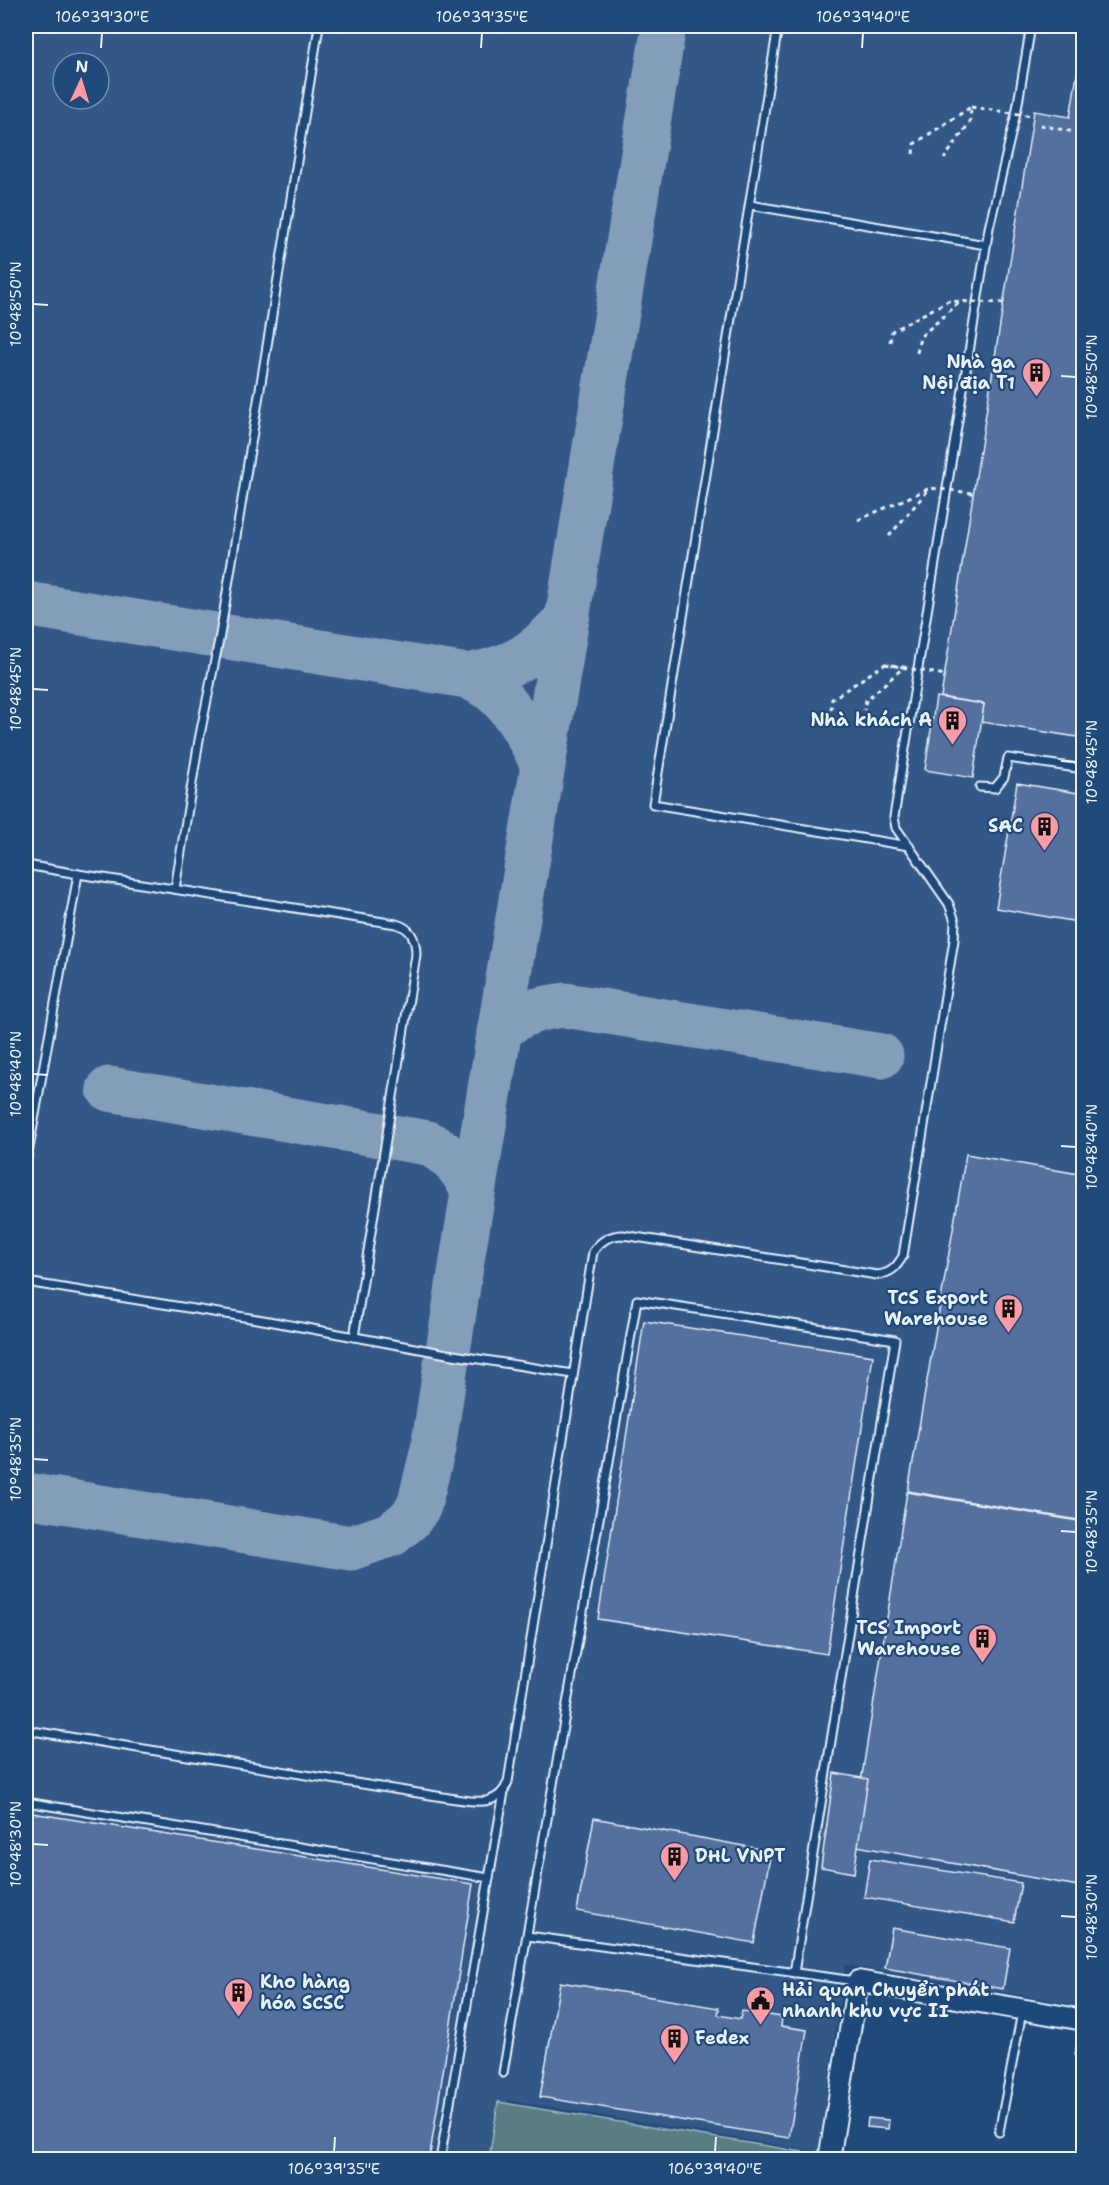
<svg xmlns="http://www.w3.org/2000/svg" width="1109" height="2185" font-family="'Shantell Sans',sans-serif">
<style>
.built{fill:#325887;fill-rule:evenodd}
.green{fill:#597e83;stroke:#a0b8be;stroke-width:1.5}
.lines{fill:none;stroke-linecap:round;stroke-linejoin:round}
.taxiway{stroke:#849eb9;stroke-width:45}
.building{fill:#526f9f;stroke:#e8f1f8;stroke-width:1.5}
.lane-casing{stroke:#e8f1f8;stroke-width:11}
.secondary-casing{stroke:#e8f1f8;stroke-width:24}
.path{stroke:#e8f1f8;stroke-width:3;stroke-dasharray:4.5 4.5;stroke-linecap:butt}
.lane{stroke:#1f4a7a;stroke-width:7}
.secondary{stroke:#1f4a7a;stroke-width:20}
.path-bridge{stroke:#e8f1f8;stroke-width:3;stroke-dasharray:4.5 4.5;stroke-linecap:butt}
.ticks{fill:none;stroke:#e8f1f8;stroke-width:2}
.labels{text-anchor:middle;dominant-baseline:central;stroke-width:4.5;stroke-linejoin:round;paint-order:stroke}
.poi-label{font-size:18px;font-weight:bold;fill:#e8f1f8;stroke:#1f4a7a;text-anchor:end}
.neatline{fill:none;stroke:#e8f1f8;stroke-width:2}
.ticks-label{font-size:15px;text-anchor:middle;fill:#e8f1f8}
</style>
<rect width="100%" height="100%" fill="#1f4a7a"/>
<filter id="ink" filterUnits="userSpaceOnUse"><feTurbulence type="fractalNoise" baseFrequency=".0167" numOctaves="2"/><feDisplacementMap in="SourceGraphic" scale="12" xChannelSelector="R" yChannelSelector="G"/><feConvolveMatrix kernelMatrix="1 2 1 2 8 2 1 2 1" color-interpolation-filters="sRGB"/></filter>
<g filter="url(#ink)">
<path class="built" d="M26,26H1083V2006L845,1965L818,2152L508,2100L502,2159L26,2160ZM63,63H99V99H63Z"/>
<polygon class="green" points="498,2102 816,2154 815,2159 489,2159"/>
<g class="lines">
<g class="taxiway">
<path d="M26,604L467,676C516,667 533,655 567,619"/>
<path d="M467,676C475,680 484,685 492,690C515,709 530,739 543,765"/>
<path d="M499,1032C517,1013 540,1008 565,1005L881,1056"/>
<path d="M109,1089L428,1143C451,1155 462,1169 473,1191"/>
<polyline points="26,1495 351,1548 392,1534 410,1519 419,1506 433,1449 463,1254 664,26"/>
</g>
</g>
<g class="building">
<polygon points="1084,33 1084,738 981,722 984,704 941,697 1034,111 1070,117"/>
<polygon points="936,697 984,704 973,778 925,770"/>
<polygon points="1017,783 1084,794 1084,923 996,908"/>
<polygon points="966,1154 1084,1175 1084,1521 908,1491"/>
<polygon points="644,1321 873,1356 827,1654 598,1619"/>
<polygon points="907,1492 1084,1522 1084,1887 851,1845"/>
<polygon points="834,1773 868,1779 854,1873 821,1867"/>
<polygon points="26,1812 473,1884 429,2160 87,2160 26,2150"/>
<polygon points="594,1818 771,1851 754,1943 577,1911"/>
<polygon points="870,1859 1021,1883 1014,1922 864,1897"/>
<polygon points="892,1928 1010,1948 1003,1989 885,1968"/>
<polygon points="560,1982 719,2008 718,2015 740,2019 742,2011 782,2017 781,2026 807,2030 789,2138 540,2097"/>
<polygon points="1077,2042 1084,2043 1084,2057 1075,2055"/>
<polygon points="868,2118 889,2120 888,2129 867,2127"/>
</g>
<g class="lines">
<defs>
<g id="lane">
<polyline points="778,26 653,804 909,846"/>
<polyline points="750,205 986,245"/>
<polyline points="980,787 995,788 1004,777 1008,758 1084,769"/>
<polyline points="26,865 78,874 26,1165"/>
<path d="M78,874L396,924C412,928 416,940 416,955L354,1337"/>
<polyline points="175,889 199,740 220,635 319,26"/>
<polyline points="26,1282 263,1320 447,1354 573,1374"/>
<path d="M26,1730L449,1798C473,1801 497,1809 508,1782L593,1252C600,1241 609,1235 623,1235L877,1275C891,1273 896,1268 903,1256L954,940L955,921L949,904L896,828L894,817L989,228L1017,109L1031,26"/>
<polyline points="26,1802 489,1878 440,2160"/>
<polyline points="489,1878 504,1792"/>
<polyline points="528,1936 855,1981"/>
<polyline points="503,2073 637,1300 895,1340 794,1973"/>
<polyline points="999,2132 1022,2012"/>
</g>
<polyline id="secondary" points="829,2160 858,1981 1084,2020"/>
</defs>
<use href="#lane" class="lane-casing"/>
<use href="#secondary" class="secondary-casing"/>
<g class="path">
<polyline points="1040,125 1084,134"/>
<polyline points="913,154 914,144 971,107 970,122 944,159"/>
<polyline points="917,353 920,337 961,301"/>
<polyline points="889,536 930,488"/>
<polyline points="831,710 832,699 885,664 904,667 866,700 864,710"/>
</g>
<use href="#lane" class="lane"/>
<use href="#secondary" class="secondary"/>
<g class="path-bridge">
<polyline points="971,107 1033,116"/>
<polyline points="890,342 892,331 948,301 1003,303"/>
<polyline points="858,520 930,488 973,493"/>
<polyline points="885,664 945,675"/>
</g>
</g>
</g>
<path class="ticks" d="M101,48L102,33M481,48L482,33M862,48L863,33M33,304L48,305M1061,376L1076,377M33,689L48,690M1061,761L1076,762M33,1074L48,1075M1061,1146L1076,1147M33,1459L48,1460M1061,1531L1076,1532M33,1844L48,1845M1061,1916L1076,1917M334,2152L335,2137M715,2152L716,2137"/>
<defs>
<symbol id="building-pin" viewBox="-11 -11 22 30"><path d="M0 17L-7.5 6A9.5 9.5 0 1 1 7.5 6Z" fill="#ff9aa2" stroke="#1f4a7a"/><path d="M-4-6H4V6H1V3H-1V6H-4ZM-2.5-4.3h1.7v1.8h-1.7ZM.8-4.3h1.7v1.8H.8ZM-2.5-1h1.7V.8h-1.7ZM.8-1h1.7V.8H.8Z" fill="#111"/></symbol>
<symbol id="civic-pin" viewBox="-11 -11 22 30"><path d="M0 17L-7.5 6A9.5 9.5 0 1 1 7.5 6Z" fill="#ff9aa2" stroke="#1f4a7a"/><path d="M-.6-6.5H3V-4.5H.6V-3L4-1V1h2V6H-6V1h2V-1L-.6-3ZM-1.2 2.5V6h2.4V2.5Z" fill="#111"/></symbol>
</defs>
<g fill-rule="evenodd">
<use href="#building-pin" x="1020" y="356" width="33" height="45"/>
<use href="#building-pin" x="936" y="704" width="33" height="45"/>
<use href="#building-pin" x="1028" y="810" width="33" height="45"/>
<use href="#building-pin" x="992" y="1292" width="33" height="45"/>
<use href="#building-pin" x="966" y="1622" width="33" height="45"/>
<use href="#building-pin" x="658" y="1840" width="33" height="45"/>
<use href="#building-pin" x="222" y="1976" width="33" height="45"/>
<use href="#civic-pin" x="744" y="1984" width="33" height="45"/>
<use href="#building-pin" x="658" y="2022" width="33" height="45"/>
</g>
<g class="labels">
<g class="poi-label">
<text x="1015" y="362">Nhà ga<tspan x="1015" dy="21">Nội địa T1</tspan></text>
<text x="932" y="720">Nhà khách A</text>
<text x="1023" y="826">SAC</text>
<text x="988" y="1298">TCS Export<tspan x="988" dy="21">Warehouse</tspan></text>
<text x="961" y="1628">TCS Import<tspan x="961" dy="21">Warehouse</tspan></text>
<text x="695" y="1856" text-anchor="start">DHL VNPT</text>
<text x="260" y="1982" text-anchor="start">Kho hàng<tspan x="260" dy="21">hóa SCSC</tspan></text>
<text x="782" y="1990" text-anchor="start">Hải quan Chuyển phát<tspan x="782" dy="21">nhanh khu vực II</tspan></text>
<text x="695" y="2038" text-anchor="start">Fedex</text>
</g>
</g>
<rect width="1109" height="2185" fill="none" stroke="#1f4a7a" stroke-width="66"/>
<g transform="translate(81 81) rotate(4)"><circle r="28" fill="#1f4a7a" stroke="#6f8dac" stroke-width="1.5"/>
<path d="M0-4.5L10 22L0 15L-10 22Z" fill="#ff9aa2"/>
<text y="-9" font-size="16" font-weight="bold" text-anchor="middle" fill="#e8f1f8">N</text>
</g>
<rect x="33" y="33" width="1043" height="2119" class="neatline"/>
<g class="ticks-label">
<text x="102" y="22">106°39'30"E</text>
<text x="482" y="22">106°39'35"E</text>
<text x="863" y="22">106°39'40"E</text>
<text transform="translate(16 304) rotate(-90)" y="5">10°48'50"N</text>
<text transform="translate(1092 377) rotate(-90)" y="5">10°48'50"N</text>
<text transform="translate(16 689) rotate(-90)" y="5">10°48'45"N</text>
<text transform="translate(1092 762) rotate(-90)" y="5">10°48'45"N</text>
<text transform="translate(16 1074) rotate(-90)" y="5">10°48'40"N</text>
<text transform="translate(1092 1147) rotate(-90)" y="5">10°48'40"N</text>
<text transform="translate(16 1459) rotate(-90)" y="5">10°48'35"N</text>
<text transform="translate(1092 1532) rotate(-90)" y="5">10°48'35"N</text>
<text transform="translate(16 1844) rotate(-90)" y="5">10°48'30"N</text>
<text transform="translate(1092 1917) rotate(-90)" y="5">10°48'30"N</text>
<text x="334" y="2174">106°39'35"E</text>
<text x="715" y="2174">106°39'40"E</text>
</g>
</svg>
